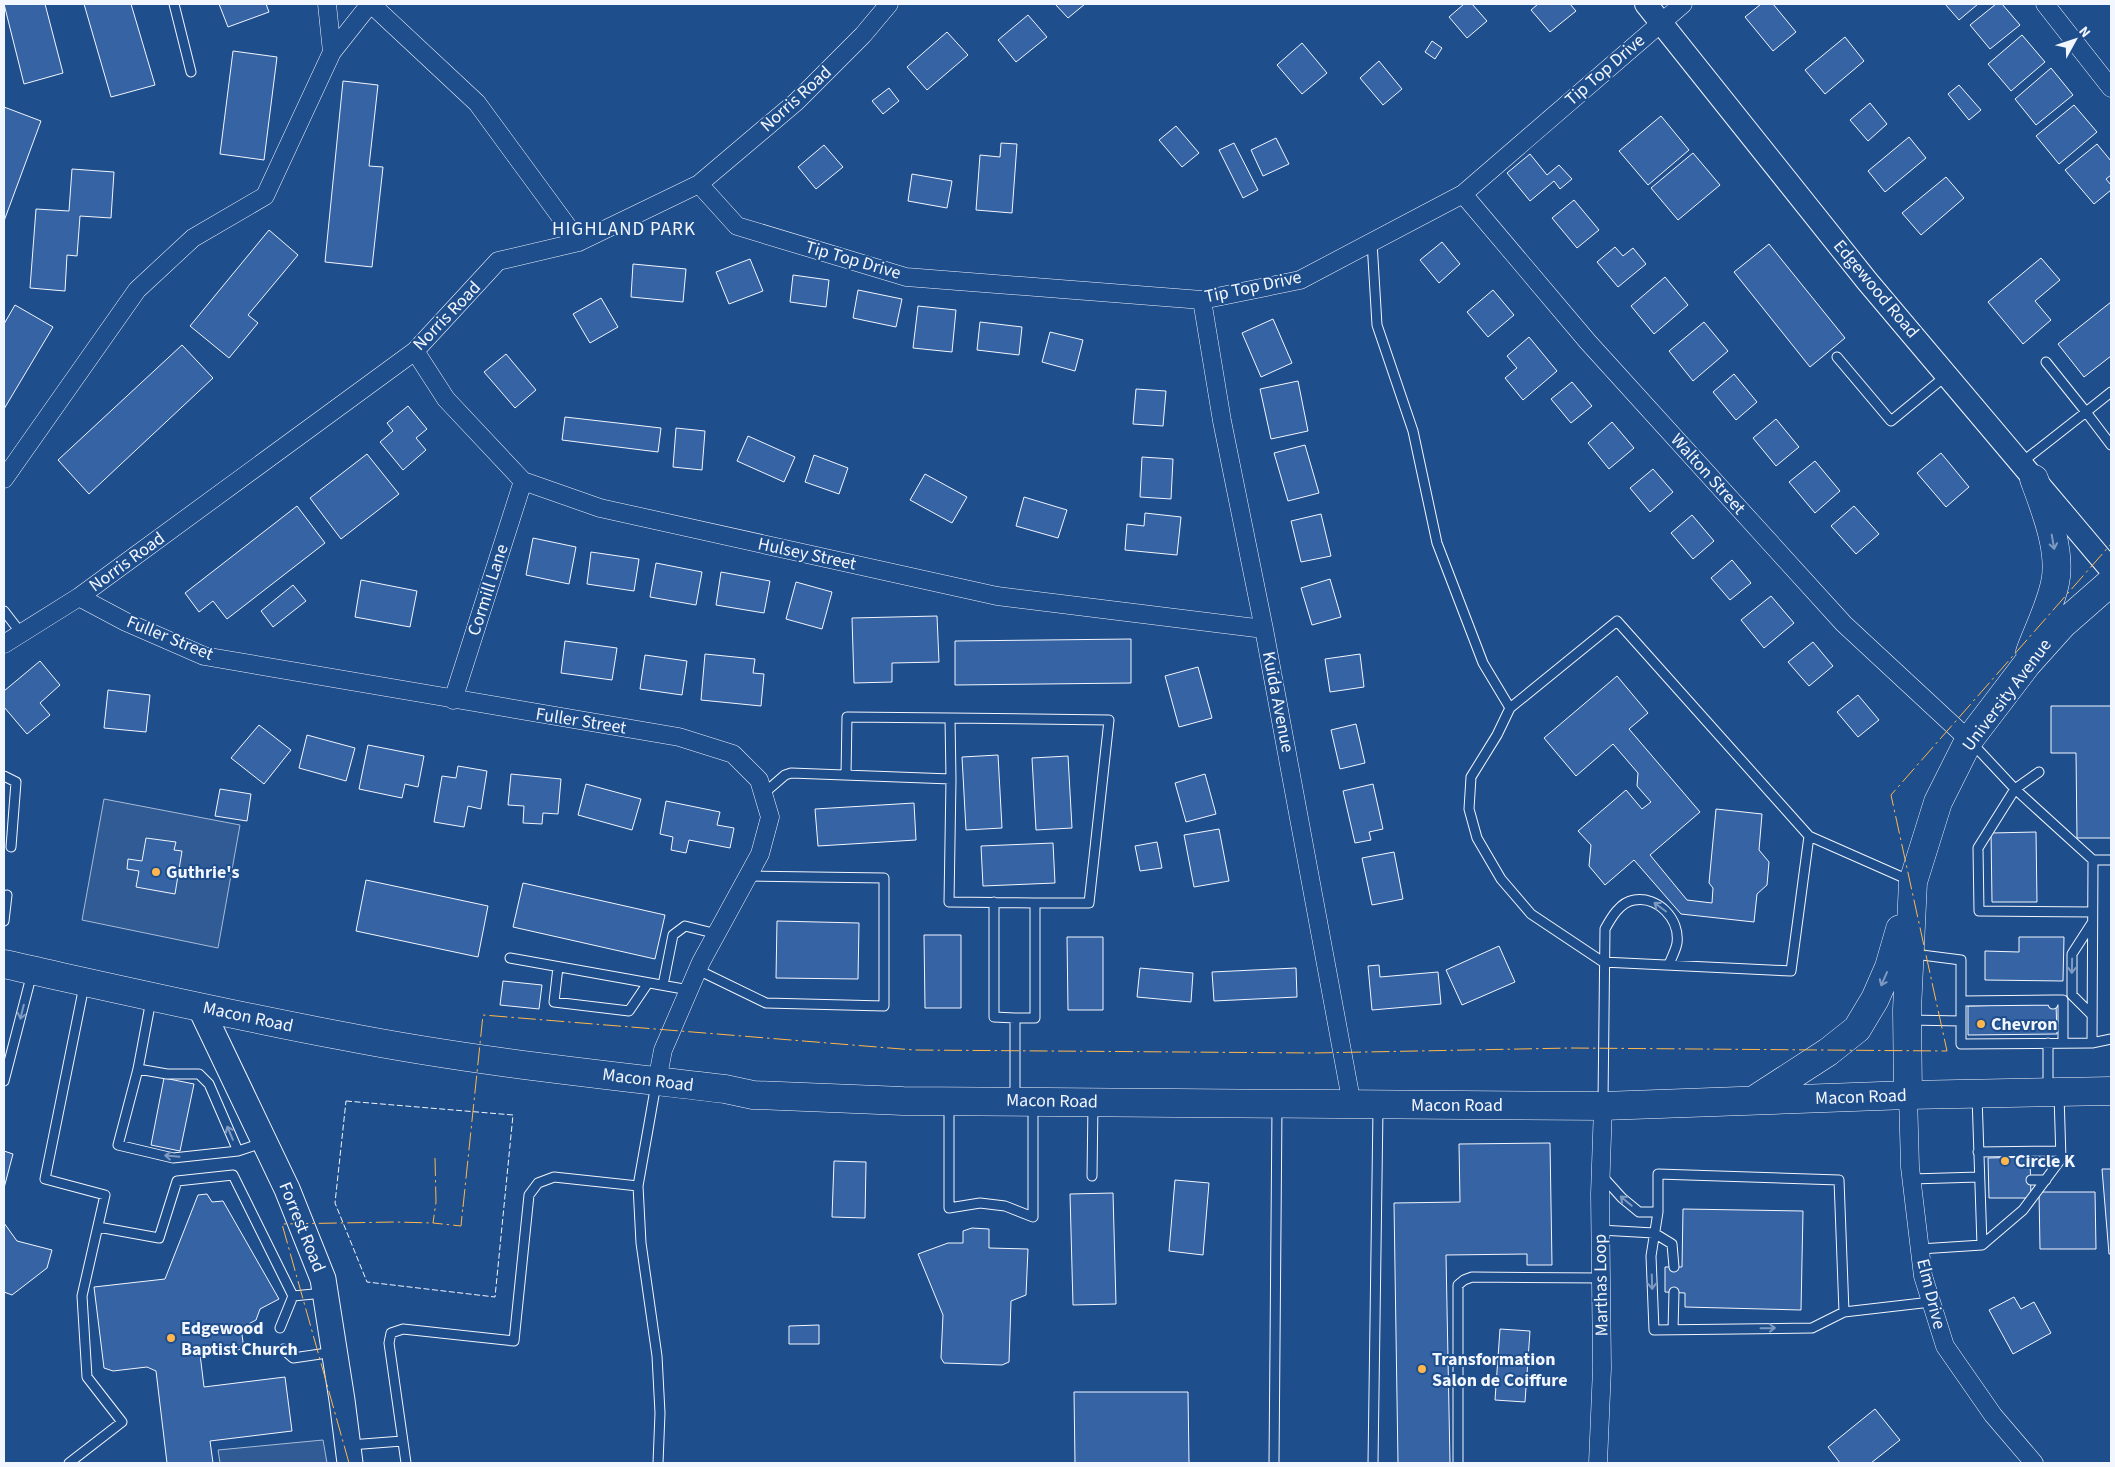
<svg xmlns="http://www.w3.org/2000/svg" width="2115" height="1467" viewBox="0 0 2115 1467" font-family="'Source Sans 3',sans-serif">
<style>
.parking{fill:#305b95;stroke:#a8bbd7}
.building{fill:#3563a3;stroke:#f2f6ff}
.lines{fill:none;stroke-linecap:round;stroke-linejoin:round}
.service-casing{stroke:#f2f6ff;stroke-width:11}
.minor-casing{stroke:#f2f6ff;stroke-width:19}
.tertiary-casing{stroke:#f2f6ff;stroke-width:24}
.secondary-casing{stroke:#f2f6ff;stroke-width:27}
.primary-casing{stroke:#f2f6ff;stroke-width:29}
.service{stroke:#1f4e8c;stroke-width:9}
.minor{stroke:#1f4e8c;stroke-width:18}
.tertiary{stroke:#1f4e8c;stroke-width:22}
.secondary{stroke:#1f4e8c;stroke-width:25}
.primary{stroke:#1f4e8c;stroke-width:28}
.fence{stroke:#f2f6ff;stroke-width:1;stroke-dasharray:6 2.5;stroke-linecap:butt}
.power{stroke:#ffb74d;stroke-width:1;stroke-dasharray:18 4 2.5 4;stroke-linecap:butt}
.oneway{stroke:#7e9ac0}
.poi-dot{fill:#ffb74d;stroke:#1f4e8c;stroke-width:2}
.labels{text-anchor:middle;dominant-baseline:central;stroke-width:4;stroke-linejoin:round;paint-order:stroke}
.street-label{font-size:18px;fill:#f2f6ff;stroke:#1f4e8c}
.poi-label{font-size:18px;font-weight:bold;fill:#f2f6ff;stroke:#1f4e8c;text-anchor:start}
.neighbourhood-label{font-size:19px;letter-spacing:1px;fill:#f2f6ff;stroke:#1f4e8c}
</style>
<rect width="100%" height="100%" fill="#1f4e8c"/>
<!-- parking -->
<path class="parking" d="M104,799L240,825L218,948L82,920Z
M323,1440L327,1463H220L218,1450Z"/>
<!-- building -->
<path class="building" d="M4,4H45L63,73L24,84Z
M84,4H131L155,85L111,97Z
M219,4H266L269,12L228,27Z
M1055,4H1085L1068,18Z
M1464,4H1472L1487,21L1467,38L1449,17Z
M1538,4H1570L1576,11L1550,32L1531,10Z
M1761,4H1773L1796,32L1773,51L1745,17Z
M1945,4H1978L1959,20Z
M1996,4H2002L2020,25L1990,49L1970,25Z
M1028,15L1047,37L1016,62L998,40Z
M947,32L968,55L927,90L907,67Z
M2022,35L2045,62L2011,91L1988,64Z
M1845,37L1864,61L1825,94L1805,70Z
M1432,41L1442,48L1435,59L1425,52Z
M1302,43L1327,73L1302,94L1277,65Z
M233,51L277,57L264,160L220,154Z
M1379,61L1402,89L1383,105L1360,78Z
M2051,68L2073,95L2036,125L2015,99Z
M343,81L378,85L369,166L383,167L372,267L325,262Z
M1959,85L1981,110L1969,120L1948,94Z
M889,88L899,101L883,114L872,101Z
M1870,103L1887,124L1868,141L1850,120Z
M2074,105L2097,132L2059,164L2036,136Z
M4,107L41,121L4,221Z
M1661,116L1689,150L1648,185L1619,151Z
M1176,126L1199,153L1182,167L1159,140Z
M1909,137L1926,158L1885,192L1868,171Z
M1276,138L1289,164L1263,176L1251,150Z
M1001,143L1017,144L1012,213L976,210L980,155L1000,157Z
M1234,143L1258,190L1243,198L1219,150Z
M2097,144L2111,161V175L2106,179L2111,185V190L2094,204L2065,170Z
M824,145L843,167L816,189L798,167Z
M1693,153L1720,185L1678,220L1651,188Z
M1530,154L1547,175L1559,165L1572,179L1560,189L1554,181L1530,201L1507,173Z
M72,169L114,172L111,218L80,216L77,256L67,255L65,291L30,288L36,209L69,211Z
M912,174L952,181L947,208L908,201Z
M1946,177L1964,198L1921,235L1902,213Z
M1574,200L1599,230L1577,248L1552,218Z
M269,230L298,255L248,315L258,323L229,358L190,326Z
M1442,242L1460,264L1439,283L1420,260Z
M1769,244L1845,338L1810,367L1734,272Z
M1615,247L1623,256L1633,248L1646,264L1618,287L1597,262Z
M2041,258L2060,280L2035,301L2051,320L2023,344L1988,302Z
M750,259L763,291L729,304L716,272Z
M633,264L686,269L683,302L631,297Z
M793,275L829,280L826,307L790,302Z
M1665,277L1688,305L1654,334L1631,306Z
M858,290L902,299L896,327L853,318Z
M1493,290L1514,315L1488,337L1467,312Z
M601,298L618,327L590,343L573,314Z
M2111,302V356L2084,377L2058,344Z
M15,305L53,327L4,409V324Z
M918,306L956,310L952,352L913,348Z
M1273,319L1292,363L1261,377L1242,333Z
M980,322L1022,327L1019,355L977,350Z
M1704,322L1728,351L1693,381L1669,351Z
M1050,332L1083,340L1075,371L1042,362Z
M1529,337L1557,371L1523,400L1505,378L1517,368L1507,356Z
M182,345L213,378L89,494L58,460Z
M506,354L536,390L515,408L484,372Z
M1734,374L1757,402L1736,420L1713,392Z
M1298,381L1308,431L1271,439L1260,389Z
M1572,382L1592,406L1571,423L1551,399Z
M1136,389L1166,391L1163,426L1133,424Z
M408,406L427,429L416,438L426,450L403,470L380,442L393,431L387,423Z
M565,417L661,428L658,452L562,440Z
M1776,419L1799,447L1776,466L1753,438Z
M1612,422L1634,448L1609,469L1588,443Z
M676,428L705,431L702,470L673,467Z
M748,436L795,457L784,482L737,461Z
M1305,445L1319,493L1288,501L1274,453Z
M1941,453L1969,487L1946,507L1917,473Z
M367,454L399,494L341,539L310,498Z
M814,455L848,468L839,494L805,482Z
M1142,457L1173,459L1171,499L1140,497Z
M1815,461L1840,491L1815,513L1789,482Z
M1653,469L1673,492L1650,512L1630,488Z
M925,474L967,497L952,523L910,500Z
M1024,497L1067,510L1058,538L1016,526Z
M297,506L325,543L227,619L213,601L199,612L185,593Z
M1854,506L1879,534L1856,554L1831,526Z
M1145,513L1181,517L1177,555L1125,550L1127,524L1144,526Z
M1321,514L1331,556L1301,562L1291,521Z
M1692,515L1714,541L1693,559L1671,533Z
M533,538L576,547L569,584L526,575Z
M591,552L639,559L634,591L587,584Z
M1732,560L1751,583L1730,600L1711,578Z
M656,563L702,572L696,605L650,597Z
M721,572L770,581L764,613L716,605Z
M1330,579L1341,617L1312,625L1301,588Z
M361,580L417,591L410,627L355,617Z
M796,582L832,592L822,629L786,619Z
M293,585L306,601L273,627L261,611Z
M1771,596L1794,623L1764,648L1741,620Z
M937,616L939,662L892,663V682L854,683L852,618Z
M1131,639V683L955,685V641Z
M565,641L617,648L612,680L561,673Z
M1813,642L1833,666L1809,686L1788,662Z
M705,654L755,659L753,673L764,674L761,706L701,700Z
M1360,654L1364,687L1330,692L1325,659Z
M645,655L687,661L682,695L640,689Z
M40,661L60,685L40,703L50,715L27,734L4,707V691Z
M1198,667L1212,718L1179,727L1165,676Z
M1617,676L1648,713L1629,729L1700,812L1650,855L1687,900L1712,903L1713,888L1709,883L1716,809L1762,814L1759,850L1769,862L1767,885L1757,894L1754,922L1681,914L1634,860L1605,885L1589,866L1591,845L1578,831L1626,790L1642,809L1651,802L1637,786L1638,773L1613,744L1576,776L1544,738Z
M108,690L150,695L146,732L104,728Z
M1858,695L1879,720L1858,737L1837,712Z
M2051,706H2111V838H2077L2076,753H2051Z
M1356,724L1365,763L1340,769L1331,730Z
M259,725L291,750L264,784L231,758Z
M307,735L355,748L346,781L299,768Z
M368,745L424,756L418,787L405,784L402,798L359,789Z
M998,755L1002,828L966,830L962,757Z
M1068,756L1072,828L1036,830L1032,758Z
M458,766L487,771L481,809L468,806L464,827L434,822L442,776L456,778Z
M511,774L561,779L558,814L543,813L542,824L523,823L524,806L508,805Z
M1205,774L1216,814L1186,822L1175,783Z
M586,784L641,799L632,830L578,815Z
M1373,784L1383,829L1369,832L1371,840L1355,843L1343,791Z
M220,789L251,794L247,821L215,816Z
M666,801L720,812L717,825L734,828L730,848L689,840L686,853L671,850L673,837L660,834Z
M914,803L916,840L818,846L815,809Z
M1219,829L1229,881L1194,887L1184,835Z
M2036,832L2037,902H1992L1991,833Z
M146,838L176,842L174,850L182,851L175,894L136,887L139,871L127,869L128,859L142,861Z
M1157,842L1162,868L1140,871L1135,846Z
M1053,843L1055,883L983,886L981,846Z
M1394,852L1403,899L1372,905L1362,858Z
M366,880L488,906L478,957L356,931Z
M523,883L665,915L655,959L513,927Z
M777,921L859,923L858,979L776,978Z
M924,935H961V1008H925Z
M1067,937H1103V1010H1068Z
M2019,937H2064L2063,981L1985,980V951L2019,952Z
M1499,946L1515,982L1462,1005L1446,970Z
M1379,965L1380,977L1438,972L1441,1004L1372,1010L1368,966Z
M1140,968L1193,973L1191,1002L1137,997Z
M1296,968L1297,997L1214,1001L1212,972Z
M503,981L542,985L539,1009L500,1005Z
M2056,1004L2057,1034L1968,1035V1006Z
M164,1078L194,1084L180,1151L151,1145Z
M1550,1143L1552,1265H1527V1254L1446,1255L1450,1463H1398L1394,1203L1460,1202L1459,1144Z
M4,1151L13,1154L4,1188Z
M2030,1157L2031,1198H1989L1988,1158Z
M834,1161L866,1162L865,1218L832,1217Z
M2102,1169H2111V1254H2109Z
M1175,1180L1209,1183L1203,1255L1169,1251Z
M2039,1192H2095L2096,1249H2040Z
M1113,1193L1116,1304L1073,1305L1070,1194Z
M207,1194L212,1202L223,1201L279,1299L260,1309L256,1320L241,1328L244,1349L200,1354L204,1387L285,1377L292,1431L210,1441L213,1463H167L156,1371L147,1367L113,1371L104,1368L94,1287L165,1279L198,1195Z
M1683,1209L1803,1211L1801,1310L1685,1307V1293L1665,1292V1267H1682Z
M4,1223L17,1241L52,1250L47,1268L12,1295L4,1292Z
M972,1228L989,1229V1248L1028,1249L1026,1295L1011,1301L1009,1362L1002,1365L944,1363L941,1358L943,1315L918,1254L948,1243H963V1231Z
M2014,1297L2021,1309L2034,1302L2051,1333L2013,1354L1989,1310Z
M819,1325V1344H789V1326Z
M1500,1329L1530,1331L1525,1402L1495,1400Z
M1074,1392H1188L1189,1463H1075Z
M1875,1409L1900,1440L1871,1463H1840L1828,1447Z"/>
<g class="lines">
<defs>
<path id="service" d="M174,4L191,72
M1372,242L1377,325L1413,431L1437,543L1483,663L1510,708
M1837,357L1891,421L1947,375
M2046,362L2086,412L2111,392
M2021,463L2086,412L2111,445
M4,611L21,633
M1971,742L2015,789L2093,860H2111
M2039,772L2015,789L1978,848L1979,911L2092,912
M846,775L847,717L950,718
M4,776L16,782L11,847
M951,779L949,902L1035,903
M763,794L785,775L791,773L951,779L950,718L1109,720L1089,903H1035V1018H1015V1099
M1809,836L1791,971L1603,962L1531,914L1501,879L1477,838L1469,809L1471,777L1497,735L1510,708L1617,621L1809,836L1911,881
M994,902V1017L1015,1018
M4,921L7,895
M2092,923L2072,954V995L2092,1015
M1914,954L1961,960V1044L2092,1043L2111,1039
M510,958L689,990
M558,967L554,1002L629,1011L648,983
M698,970L766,1003L884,1006V878L748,876
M663,985L673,935L685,926L717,934
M151,1000L138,1069L118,1145L173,1158L238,1151
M2053,1000H2063V1043
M1961,1001L2053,1000V1004
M1910,1020L1961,1021
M2092,1043L2093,860
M138,1069L167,1074H199L209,1084L238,1151L262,1143
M4,1081L32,973
M656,1084L638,1186L641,1243L657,1356L660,1413L658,1463
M2048,1091V1043
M1977,1096L1982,1245L2023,1210L2061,1159L2059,1095
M1603,1102L1605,929C1611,918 1620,902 1634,900C1658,896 1680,919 1677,943C1676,950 1671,958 1669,965
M949,1104V1208L980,1203L1005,1206L1033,1217V1104
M1978,1152L2060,1151
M1092,1176L1093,1104
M1603,1177L1622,1198L1639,1212H1658
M1911,1179L1979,1177
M2031,1180H2046
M98,1227L159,1238L177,1181L233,1175L293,1296L324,1293
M1600,1230L1654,1233L1672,1244L1674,1267
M1920,1249L1982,1245
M1844,1312L1812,1328L1654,1330L1651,1256L1658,1212V1174L1839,1180L1844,1312L1931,1302
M280,1328L293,1296
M1673,1330L1674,1292
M283,1349L293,1358L334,1352
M350,1445L402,1441
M69,1463L122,1422L87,1377L82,1296L105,1195L45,1179L84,986
M406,1463L389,1343L391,1333L403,1329L514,1341L529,1195L538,1183L554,1177L638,1186
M1274,1463L1277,1107
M1373,1463L1378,1108
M1458,1463V1285L1464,1280L1472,1277L1601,1278"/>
<path id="minor" d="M371,4L477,103L579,242
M2045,4L2111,88
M332,52L370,4
M699,184L737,226L906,277L1202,300L1300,280L1463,194L1683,4
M1463,194L1588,342L1844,624L1969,740
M1202,300L1222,421L1264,629L1352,1105
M415,351L446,399L523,481L600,508L997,596L1264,629
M4,479L137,290L193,238L265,196L332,52L327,4
M79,597L126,622L204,656L679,737L733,754L759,780L770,817L760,854L701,962L663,1050L657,1081
M4,644L79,597L415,351L498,261L579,242L699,184L796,102L863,35L889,4
M453,700L523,481
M1908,1095L1910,1167L1923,1276L1945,1346L1993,1415L2034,1463
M1598,1463L1602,1368L1600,1194L1603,1106"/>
<path id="tertiary" d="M1646,4L1867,281L2111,570"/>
<path id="secondary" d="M200,1007L287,1189L323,1279L342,1400L350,1463"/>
<path id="primary" d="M2030,652C2038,630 2050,607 2055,583C2062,551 2045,509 2034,479
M4,964C117,989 230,1015 343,1036C470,1061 597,1074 725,1089L753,1095L903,1101L1603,1106L1908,1095L2111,1091
M1908,1095L1907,1010L1913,882L1938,802L1969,740L2027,664L2063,624L2111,582
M1754,1100L1828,1052L1857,1029L1875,999L1889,967L1900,929"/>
</defs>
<!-- service casing -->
<use href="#service" class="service-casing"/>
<!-- minor casing -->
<use href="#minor" class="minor-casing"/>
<!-- tertiary casing -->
<use href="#tertiary" class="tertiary-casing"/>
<!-- secondary casing -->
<use href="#secondary" class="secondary-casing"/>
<!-- primary casing -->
<use href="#primary" class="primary-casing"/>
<!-- service -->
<use href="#service" class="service"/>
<!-- minor -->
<use href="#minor" class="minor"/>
<!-- tertiary -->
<use href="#tertiary" class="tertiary"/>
<!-- secondary -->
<use href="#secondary" class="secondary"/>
<!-- primary -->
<use href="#primary" class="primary"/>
<!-- fence -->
<path class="fence" d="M346,1101L513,1115L495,1297L367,1282L335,1203Z"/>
<!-- power -->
<path class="power" d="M435,1158L436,1202L433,1223L461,1226L463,1205
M463,1207L483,1015L914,1050L1314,1053L1571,1048L1947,1051L1891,795L2111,544
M349,1463L282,1224L395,1222L433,1223"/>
</g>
<!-- one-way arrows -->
<defs><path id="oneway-shaft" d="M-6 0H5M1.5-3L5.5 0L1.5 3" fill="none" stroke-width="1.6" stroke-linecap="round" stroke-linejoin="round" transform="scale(1.25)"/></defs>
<g class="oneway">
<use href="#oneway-shaft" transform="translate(2053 542) rotate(80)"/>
<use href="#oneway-shaft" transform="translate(1660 907) rotate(-143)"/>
<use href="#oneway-shaft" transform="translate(2072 966) rotate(91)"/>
<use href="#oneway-shaft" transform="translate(1884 979) rotate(114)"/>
<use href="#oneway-shaft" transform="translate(22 1012) rotate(104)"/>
<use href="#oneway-shaft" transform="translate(230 1133) rotate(-113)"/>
<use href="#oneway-shaft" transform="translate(172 1156) rotate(-175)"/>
<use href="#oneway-shaft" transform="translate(1626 1201) rotate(-140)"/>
<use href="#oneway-shaft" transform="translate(1652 1282) rotate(88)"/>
<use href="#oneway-shaft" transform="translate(1768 1328) rotate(-1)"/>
</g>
<!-- markers -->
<g class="poi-dot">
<circle cx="156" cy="872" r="5"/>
<circle cx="1981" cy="1024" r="5"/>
<circle cx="2005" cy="1161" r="5"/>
<circle cx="171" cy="1338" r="5"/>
<circle cx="1422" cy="1369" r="5"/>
</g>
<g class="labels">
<!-- street labels -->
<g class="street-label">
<text transform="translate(1605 70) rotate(-41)">Tip Top Drive</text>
<text transform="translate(796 99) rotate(-42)">Norris Road</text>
<text transform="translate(853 260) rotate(16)">Tip Top Drive</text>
<text transform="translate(1253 287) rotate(-12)">Tip Top Drive</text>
<text transform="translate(1876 289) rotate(50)">Edgewood Road</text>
<text transform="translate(447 316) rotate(-46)">Norris Road</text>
<text transform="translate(1708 474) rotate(48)">Walton Street</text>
<text transform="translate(807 554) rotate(12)">Hulsey Street</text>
<text transform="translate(127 562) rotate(-36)">Norris Road</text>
<text transform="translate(488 590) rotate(-72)">Cormill Lane</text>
<text transform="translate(170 638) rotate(22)">Fuller Street</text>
<text transform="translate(2007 695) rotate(-53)">University Avenue</text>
<text transform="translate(1278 702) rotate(79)">Kuida Avenue</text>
<text transform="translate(581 721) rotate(9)">Fuller Street</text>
<text transform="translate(248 1017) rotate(12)">Macon Road</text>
<text transform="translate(648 1080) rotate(7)">Macon Road</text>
<text transform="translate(1861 1097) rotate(-2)">Macon Road</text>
<text transform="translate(1052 1101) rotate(1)">Macon Road</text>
<text x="1457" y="1105">Macon Road</text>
<text transform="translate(302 1227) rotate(68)">Forrest Road</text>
<text transform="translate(1601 1285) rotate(-91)">Marthas Loop</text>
<text transform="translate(1931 1294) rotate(76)">Elm Drive</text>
</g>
<!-- poi labels -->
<g class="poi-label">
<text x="166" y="872">Guthrie's</text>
<text x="1991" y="1024">Chevron</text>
<text x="2015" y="1161">Circle K</text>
<text x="181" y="1328">Edgewood<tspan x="181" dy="21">Baptist Church</tspan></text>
<text x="1432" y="1359">Transformation<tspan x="1432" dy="21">Salon de Coiffure</tspan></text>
</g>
<!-- neighbourhood labels -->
<g class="neighbourhood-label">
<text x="624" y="229">HIGHLAND PARK</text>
</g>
</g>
<!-- border -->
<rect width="2115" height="1467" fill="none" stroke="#f2f6ff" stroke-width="10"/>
<!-- north arrow -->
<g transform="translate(2075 40) rotate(50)" stroke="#1f4e8c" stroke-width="4" paint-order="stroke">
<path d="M0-4L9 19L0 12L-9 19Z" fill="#f2f6ff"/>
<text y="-8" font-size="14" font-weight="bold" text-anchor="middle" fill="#f2f6ff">N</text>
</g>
</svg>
